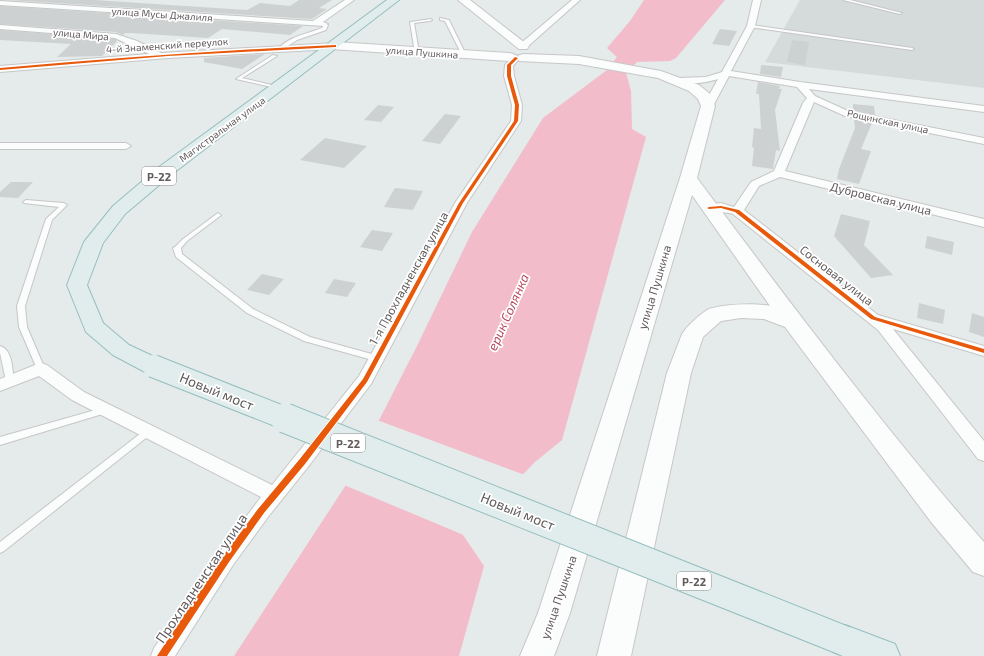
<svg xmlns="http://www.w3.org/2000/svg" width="984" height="656" viewBox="0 0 984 656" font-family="'Exo 2',sans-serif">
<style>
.industrial{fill:#d5dada}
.water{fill:#f2bcca}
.pier{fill:#e5eaea}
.building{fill:#ced1d1}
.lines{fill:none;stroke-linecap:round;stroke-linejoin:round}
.lane-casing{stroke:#c6c6c6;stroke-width:2}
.street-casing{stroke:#c6c6c6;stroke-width:2}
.secondary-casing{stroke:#c8c7c8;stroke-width:2}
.highway-casing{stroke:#96bfbf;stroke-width:2}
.lane{fill:#fbfcfc;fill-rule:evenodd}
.street{fill:#fbfcfc;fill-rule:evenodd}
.secondary{fill:#fbfcfc;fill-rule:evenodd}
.highway{fill:#e1eded;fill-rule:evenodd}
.highway-bridge-far1-casing{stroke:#96bfbf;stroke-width:24;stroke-linecap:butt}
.highway-bridge-casing{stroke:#96bfbf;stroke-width:31;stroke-linecap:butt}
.highway-bridge-far1{stroke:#e1eded;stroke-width:22}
.highway-bridge{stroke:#e1eded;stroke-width:29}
.cycleway-casing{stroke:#fff;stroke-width:2}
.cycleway{fill:#e8590c;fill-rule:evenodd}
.labels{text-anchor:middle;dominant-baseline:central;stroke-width:3.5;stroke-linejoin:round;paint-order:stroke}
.far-street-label{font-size:10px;fill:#625b5c;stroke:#fff}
.shield{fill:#fff;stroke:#918c8d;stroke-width:1}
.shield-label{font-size:11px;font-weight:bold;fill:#625b5c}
.street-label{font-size:12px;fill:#625b5c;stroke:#fff}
.water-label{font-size:13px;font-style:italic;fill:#b84d60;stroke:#fff}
.near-street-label{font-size:14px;fill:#625b5c;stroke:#fff}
</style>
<rect width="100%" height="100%" fill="#e5eaea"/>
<!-- industrial -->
<path class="industrial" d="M800,0H984V88L765,62Z"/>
<!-- water -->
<path class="water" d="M644,0H725L676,58L670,61L637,62L626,73L631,91L632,129L646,137L562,440L535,462L463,535L484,566L459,656H234L346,485L417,346L472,232L543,118L607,70L617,57L607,48L630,21Z"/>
<!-- pier -->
<path class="pier" d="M377,420L525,475L466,536L344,485Z"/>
<!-- building -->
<path class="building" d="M8,0H94L247,10L260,3L290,6L299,0H332L319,8L327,9L312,19Z
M0,6L303,26L290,35L222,29L208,38L131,33H125L123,35L116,32L0,24Z
M720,29L737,31L729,46L712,44Z
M0,30L115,39L117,41L102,56L57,57L71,44L0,40Z
M792,40L809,42L805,65L787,62Z
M265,54L242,69L204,62V58Z
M761,65L783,67L781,77L760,74Z
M758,82L780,86L779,89H782L775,110L780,151L776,150L773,169L752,166L754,148L752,147L754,128L761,129L759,94H756Z
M853,104L874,106L875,115L853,111Z
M378,105L394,107L381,122L364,120Z
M445,114L461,116L440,144L422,141Z
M854,119L872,123L861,149L871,151L859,184L837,179L839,169L855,128Z
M325,138L345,142L367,146L344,168L300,160Z
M11,182H33L18,198L0,197V192Z
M395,188L423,191L413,210L384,207Z
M841,214L870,221L864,245L893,275L871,278L834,236Z
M372,230L393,233L382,251L360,247Z
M927,236L954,242L952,255L925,248Z
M262,274L284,279L269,295L247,290Z
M334,279L356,283L347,297L325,293Z
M919,303L945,310L943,324L917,318Z
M972,313L984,317V337L969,332Z"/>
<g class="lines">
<defs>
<path id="lane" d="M843,0H850L902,13L900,14Z
M440,18L449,20L466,55V56L462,55L445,21L440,20Z
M431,19L432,20L430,21L414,23L419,52L415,53L410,22Z
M322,23L328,25L326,30L297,40L283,49L279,48C290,36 307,34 322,28L324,25Z
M751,25L912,48L914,49L912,50L749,27V25Z
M273,55L277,56L242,78L280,87V89L236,79Z
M26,200L64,203L67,205L52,220L25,306L27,327L45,369L44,371H38L37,369L19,327L17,306L46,219L59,207L24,203L23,202Z
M218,213L221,215L220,216L187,241L181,248L182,254L253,309L310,337L379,356L380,358L379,360L376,361L304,341L247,313L176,257L173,248L175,247L183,239Z
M0,346C13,350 12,369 14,381L13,383H7L6,381L0,353Z
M106,407L109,408L111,410L109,412L0,445V437Z
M148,428L151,430L153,432L151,434L4,551L0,553V542L145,430Z"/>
<path id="street" d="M345,0H354L323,22L328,24L324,26L0,5V1L313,21Z
M572,0H580L526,48H520L519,46L520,44Z
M753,0H761L755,26L731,71L800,82L984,106V112L809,89L815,96L848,111L984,138V144L845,116L814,102L785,171L984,219V227L780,177L759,186L744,210L878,315L984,346V356L893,329L984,441V461L978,459L878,330L733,214C723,211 714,213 705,211L703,208L705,205L721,203L734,207L751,182L774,171L803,103L807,98L797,87L729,76L713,106L708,109L703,106L718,79C709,82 681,87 674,81L679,78L706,77L722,72L747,26Z
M0,25L116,34L137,41L161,53L335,43L339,46L335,49L168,58L0,72V66L149,54L115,38L0,29Z
M516,55L520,58L513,66L514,76L522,105L521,121L467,203L371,384L308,467L268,517L233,565L175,656H151L154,648L219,553L261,497L72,400L39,376L0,391V379L35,365L41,363L47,365L84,392L272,485L359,376L455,203L511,121L512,105L504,76L505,65L513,56Z
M0,143H126L131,146L126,149H0Z"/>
<path id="secondary" d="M458,0H470L529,46L527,49H519Z
M335,42L509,53L514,54L515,57L514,60L509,61L331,49L329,46L331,43Z
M524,54L579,56L661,71L699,85L710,94L715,106L697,178C752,252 808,327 866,400C904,448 943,496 984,542V576L973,572L931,522L785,327L764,319L741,318L721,321L703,337L691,373L631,656H597L667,373L682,334C687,326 699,315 707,310C719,304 758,303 770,306L692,195L570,613L554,656H520L538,613L680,178L701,106L698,99L689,91L658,78L579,64L519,61L518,58L519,55Z"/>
<path id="highway" d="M387,0H399L171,175L125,214L103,243L87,285L103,323L129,345L161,360L165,366L161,372L153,374L145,372L113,355L86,332L67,285L84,242L113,206L159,167Z
M845,625L895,644L900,656H843L833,652L829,641L833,630Z"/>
</defs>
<!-- lane casing -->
<use href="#lane" class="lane-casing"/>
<!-- street casing -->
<use href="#street" class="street-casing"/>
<!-- secondary casing -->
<use href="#secondary" class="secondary-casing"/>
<!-- highway casing -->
<use href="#highway" class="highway-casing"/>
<!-- lane -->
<use href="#lane" class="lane"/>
<!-- street -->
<use href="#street" class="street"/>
<!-- secondary -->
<use href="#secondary" class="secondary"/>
<!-- highway -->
<use href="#highway" class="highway"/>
<defs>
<path id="highway-bridge-far1" d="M153,366L287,419"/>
<path id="highway-bridge" d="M285,418L845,641"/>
</defs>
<!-- highway-bridge-far1 casing -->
<use href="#highway-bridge-far1" class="highway-bridge-far1-casing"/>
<!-- highway-bridge casing -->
<use href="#highway-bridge" class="highway-bridge-casing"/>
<!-- highway-bridge-far1 -->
<use href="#highway-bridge-far1" class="highway-bridge-far1"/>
<!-- highway-bridge -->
<use href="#highway-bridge" class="highway-bridge"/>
<defs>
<path id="cycleway" d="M335,45H336V47L168,56L0,70V68C112,58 223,50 335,45Z
M515,57L518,58L511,65V76L519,105L518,121L463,203L367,382L305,464L264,513L229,562L167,656H157L223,556L258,509L299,460L363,379L459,203L514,121L515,105L507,76V65Z
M721,206L739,210L875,317L984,349V353L871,319L735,212L721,208L709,209L707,208L709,207Z"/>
</defs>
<!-- cycleway casing -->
<use href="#cycleway" class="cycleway-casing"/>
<!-- cycleway -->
<use href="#cycleway" class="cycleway"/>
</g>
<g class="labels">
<!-- far-street labels -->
<g class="far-street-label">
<text transform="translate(162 14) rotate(4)">улица Мусы Джалиля</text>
<text transform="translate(81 34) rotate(5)">улица Мира</text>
<text transform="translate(167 45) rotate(-4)">4-й Знаменский переулок</text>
<text transform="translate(422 52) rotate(4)">улица Пушкина</text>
<text transform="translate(888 121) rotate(12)">Рощинская улица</text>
<text transform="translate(222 129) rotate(-36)">Магистральная улица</text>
</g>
<!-- shield labels -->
<g class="shield">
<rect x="142" y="167" width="34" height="18" rx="3"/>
<rect x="331" y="434" width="34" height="18" rx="3"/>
<rect x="677" y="572" width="34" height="18" rx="3"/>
</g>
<g class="shield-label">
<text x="159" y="176">Р-22</text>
<text x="348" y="443">Р-22</text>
<text x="694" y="581">Р-22</text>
</g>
<!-- street labels -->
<g class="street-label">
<text transform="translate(881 198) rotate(14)">Дубровская улица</text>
<text transform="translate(837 275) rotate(38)">Сосновая улица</text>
<text transform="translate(408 278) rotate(-61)">1-я Прохладненская улица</text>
<text transform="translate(654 287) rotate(-73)">улица Пушкина</text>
<text transform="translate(558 597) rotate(-71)">улица Пушкина</text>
</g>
<!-- water labels -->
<g class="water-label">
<text transform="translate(508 312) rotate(-66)">ерик Солянка</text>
</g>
<!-- near-street labels -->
<g class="near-street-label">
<text transform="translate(217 391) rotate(22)">Новый мост</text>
<text transform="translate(518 511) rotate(22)">Новый мост</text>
<text transform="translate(201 578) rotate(-56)">Прохладненская улица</text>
</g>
</g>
</svg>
